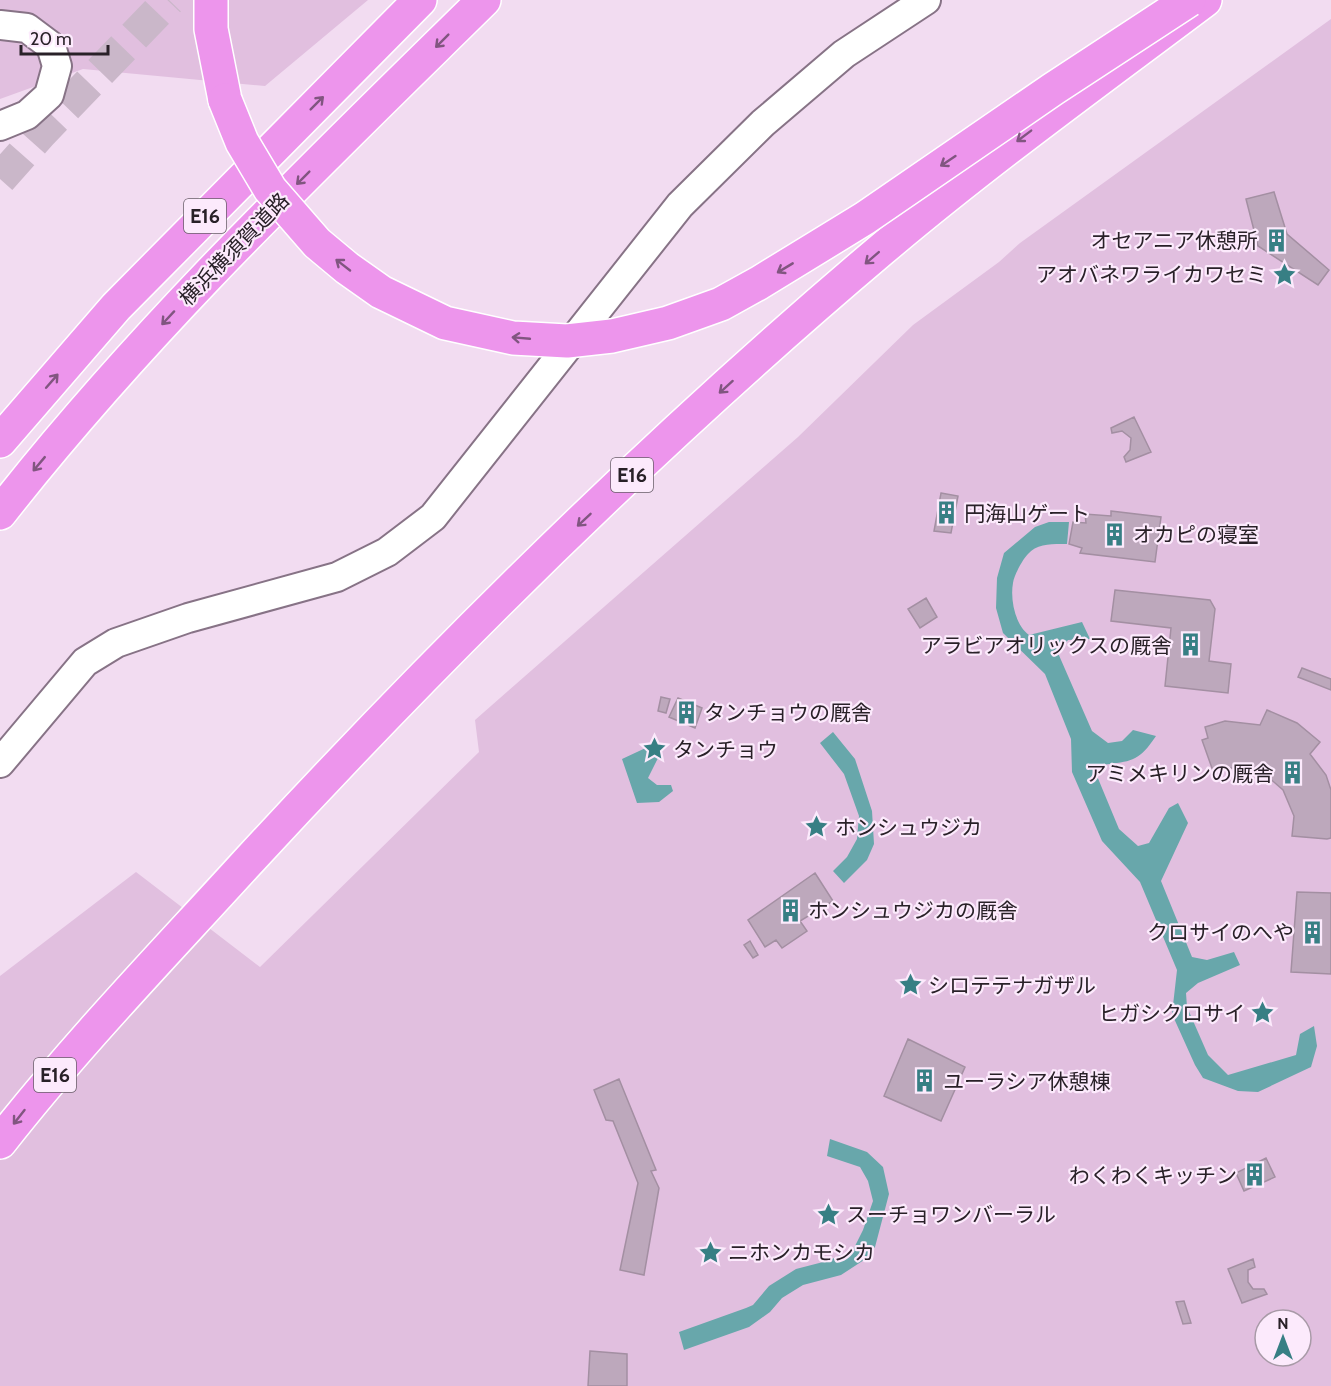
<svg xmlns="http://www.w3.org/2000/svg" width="1331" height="1386" viewBox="0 0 1331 1386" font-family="Cabin,'Noto Sans JP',sans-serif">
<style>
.green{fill:#e1bfdf;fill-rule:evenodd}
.water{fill:#68a7ab}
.building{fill:#bda8bc;stroke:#a38fa2;stroke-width:1.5}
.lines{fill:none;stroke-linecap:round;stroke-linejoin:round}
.highway-tunnel{stroke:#cab7c9;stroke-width:33;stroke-dasharray:33 16;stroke-linecap:butt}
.minor-casing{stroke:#877386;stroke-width:32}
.highway-casing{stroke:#fff;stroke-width:36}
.minor{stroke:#fff;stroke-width:28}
.highway{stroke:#ed95ec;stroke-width:33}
.highway-bridge-casing{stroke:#fff;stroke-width:36;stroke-linecap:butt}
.highway-bridge{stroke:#ed95ec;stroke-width:33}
.oneway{stroke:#815580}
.labels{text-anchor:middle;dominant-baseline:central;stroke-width:4.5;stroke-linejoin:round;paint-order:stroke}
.shield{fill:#fceafc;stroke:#685d68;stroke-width:1.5}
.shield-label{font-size:20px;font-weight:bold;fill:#292128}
.poi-label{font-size:21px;fill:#292128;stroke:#fceafc;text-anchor:start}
.street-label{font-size:21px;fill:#292128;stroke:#fceafc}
</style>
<rect width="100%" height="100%" fill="#f2dcf1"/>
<!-- green -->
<path class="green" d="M0,0H368L265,86L83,69L0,99Z
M1331,19V1386H0V976L136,872L260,967L479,752L475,720L798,437L913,325L999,262L1020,243ZM1265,1320H1301V1356H1265Z"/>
<!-- water -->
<path class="water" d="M1049,522H1069L1067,544C1054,544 1037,543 1028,554C1022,560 1014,576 1013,583C1010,599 1015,625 1029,635L1082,622L1090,639L1068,640L1058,653L1092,731L1108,743L1122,741L1133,730L1156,736C1138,763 1131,761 1101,765L1097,776L1119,829L1138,846L1149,843L1169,808L1178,803L1188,823L1161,881L1192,957L1207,960L1234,952L1240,965L1198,983L1186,993L1187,1007L1208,1055L1228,1075L1296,1055L1300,1034L1314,1026L1317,1046L1311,1067L1258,1092L1238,1091L1203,1078L1195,1065L1172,1014L1177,970L1140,882L1102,841L1072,772L1071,739L1045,674L1003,633L996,608L997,578L1004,553L1035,527Z
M833,732L855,759L872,811L874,844L867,860L844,883L833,871L847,857L857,839L859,816L844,774L820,743Z
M652,745L662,750L648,778L657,785H671L673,791L659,802L637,803L622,759Z
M830,1139L867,1152L883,1167L889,1194L875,1247L864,1260L841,1275L803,1285L782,1298L770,1312L749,1327L684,1350L679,1332L746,1308L753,1305L769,1286L796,1269L827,1261L853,1250L863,1230L873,1201L868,1181L860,1167L827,1156Z"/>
<!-- building -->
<path class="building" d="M1274,192L1287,234L1329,270L1318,285L1258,246L1246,199Z
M1134,417L1151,452L1126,462L1124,457L1130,450L1131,438L1122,431L1112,433L1111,428Z
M941,493L958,496L951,533L934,531Z
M1111,511L1161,517L1155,562L1080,553L1082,548L1069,544L1073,522L1086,523L1085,514L1111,516Z
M1115,590L1210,600L1215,609L1209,661L1231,664L1228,693L1165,686L1171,628L1111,621Z
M926,598L937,617L920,628L908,609Z
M1302,668L1331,679V690L1298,677Z
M661,697L670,699L666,713L658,711Z
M678,698L702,708L695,728L669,717Z
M1267,710L1297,723L1320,742L1310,754L1326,775L1331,790V838L1327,839L1292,836L1294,816L1283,790L1267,776L1247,768H1228L1213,771L1202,740L1208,738L1205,727L1225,721L1260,725Z
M815,873L833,901L800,921L807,931L782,948L776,940L765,947L748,920Z
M1297,892L1331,893V974L1291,972Z
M750,941L758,955L753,958L744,945Z
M908,1039L965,1067L941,1121L884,1096Z
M619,1079L656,1170L651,1171L659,1188L644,1275L620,1270L638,1183L613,1121L606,1120L594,1090Z
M1266,1158L1275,1177L1244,1191L1236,1173Z
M1253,1259L1255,1267L1248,1270V1282L1253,1289H1264L1267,1294L1242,1303L1228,1269Z
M1184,1301L1191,1323L1183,1324L1176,1302Z
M590,1351L627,1354V1386H588Z"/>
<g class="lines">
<!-- highway-tunnel -->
<path class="highway-tunnel" d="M0,179L41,133L169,0"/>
<defs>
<path id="minor" d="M0,25L27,28L51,46L57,66L49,95L27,115L0,126
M0,763L85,662L116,643L188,618L337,577L387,552L433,517L680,205L763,123L844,54L926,0"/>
<path id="highway" d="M211,0V29L225,100
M0,441L116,307L420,0
M0,513C145,328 316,165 484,0
M0,1142C76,1045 161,957 244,866C444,649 655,441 881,250C985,162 1096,82 1205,0"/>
</defs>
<!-- minor casing -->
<use href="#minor" class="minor-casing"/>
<!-- highway casing -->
<use href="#highway" class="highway-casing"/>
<!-- minor -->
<use href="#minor" class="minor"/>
<!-- highway -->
<use href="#highway" class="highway"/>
<defs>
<path id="highway-bridge" d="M225,100L242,142L270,189L317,243L347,268L381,292L445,323L513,338L567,341L612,336L668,323L721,304L759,283L865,218L1053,89L1189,0"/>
</defs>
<!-- highway-bridge casing -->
<use href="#highway-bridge" class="highway-bridge-casing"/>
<!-- highway-bridge -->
<use href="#highway-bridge" class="highway-bridge"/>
</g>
<!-- one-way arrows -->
<defs><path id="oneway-shaft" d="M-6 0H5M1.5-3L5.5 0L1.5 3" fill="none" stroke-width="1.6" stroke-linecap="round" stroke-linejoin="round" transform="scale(1.5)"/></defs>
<g class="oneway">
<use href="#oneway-shaft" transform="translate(442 41) rotate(135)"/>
<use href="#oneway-shaft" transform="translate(317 103) rotate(-45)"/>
<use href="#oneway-shaft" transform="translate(1024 136) rotate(143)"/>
<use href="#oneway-shaft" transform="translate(948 161) rotate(146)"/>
<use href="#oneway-shaft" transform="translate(303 178) rotate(135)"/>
<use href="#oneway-shaft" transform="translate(872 258) rotate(139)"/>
<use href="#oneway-shaft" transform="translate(343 265) rotate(-142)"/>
<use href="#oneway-shaft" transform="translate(785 268) rotate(149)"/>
<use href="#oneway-shaft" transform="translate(168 318) rotate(133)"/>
<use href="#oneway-shaft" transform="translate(521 338) rotate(-175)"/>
<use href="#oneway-shaft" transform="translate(52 381) rotate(-49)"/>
<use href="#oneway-shaft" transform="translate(726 387) rotate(138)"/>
<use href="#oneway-shaft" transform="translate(39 464) rotate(130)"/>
<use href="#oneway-shaft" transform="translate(584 520) rotate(137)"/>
<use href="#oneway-shaft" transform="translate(19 1117) rotate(128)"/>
</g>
<!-- icons -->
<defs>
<symbol id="building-bare" viewBox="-9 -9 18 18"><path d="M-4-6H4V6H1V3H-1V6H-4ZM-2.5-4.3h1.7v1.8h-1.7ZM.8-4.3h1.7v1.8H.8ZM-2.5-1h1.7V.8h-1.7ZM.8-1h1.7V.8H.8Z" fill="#377f84" stroke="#fceafc" stroke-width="2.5" paint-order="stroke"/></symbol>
<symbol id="sight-bare" viewBox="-9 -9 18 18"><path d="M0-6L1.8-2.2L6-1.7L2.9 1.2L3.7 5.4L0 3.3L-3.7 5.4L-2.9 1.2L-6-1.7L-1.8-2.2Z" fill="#377f84" stroke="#fceafc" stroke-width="2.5" paint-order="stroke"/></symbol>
</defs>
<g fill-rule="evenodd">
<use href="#building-bare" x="1260" y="224" width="33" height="33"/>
<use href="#sight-bare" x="1268" y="258" width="33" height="33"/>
<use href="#building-bare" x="930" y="496" width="33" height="33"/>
<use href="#building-bare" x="1098" y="518" width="33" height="33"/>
<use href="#building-bare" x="1174" y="628" width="33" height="33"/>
<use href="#building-bare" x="670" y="696" width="33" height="33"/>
<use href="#sight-bare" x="638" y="732" width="33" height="33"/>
<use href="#building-bare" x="1276" y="756" width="33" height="33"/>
<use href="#sight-bare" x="800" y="810" width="33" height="33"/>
<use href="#building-bare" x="774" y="894" width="33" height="33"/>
<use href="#building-bare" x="1296" y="916" width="33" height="33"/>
<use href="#sight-bare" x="894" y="968" width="33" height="33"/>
<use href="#sight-bare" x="1246" y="996" width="33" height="33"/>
<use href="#building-bare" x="908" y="1064" width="33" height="33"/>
<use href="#building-bare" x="1238" y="1158" width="33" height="33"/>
<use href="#sight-bare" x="812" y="1198" width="33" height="33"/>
<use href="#sight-bare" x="694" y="1236" width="33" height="33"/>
</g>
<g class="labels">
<!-- shield labels -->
<g class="shield">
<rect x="184" y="199" width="42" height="34" rx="4.5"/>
<rect x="611" y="458" width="42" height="34" rx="4.5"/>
<rect x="34" y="1058" width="42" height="34" rx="4.5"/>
</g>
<g class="shield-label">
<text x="205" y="216">E16</text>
<text x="632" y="475">E16</text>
<text x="55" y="1075">E16</text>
</g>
<!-- poi labels -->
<g class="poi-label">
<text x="1258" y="240" text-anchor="end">オセアニア休憩所</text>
<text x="1267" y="274" text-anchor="end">アオバネワライカワセミ</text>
<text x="964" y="513">円海山ゲート</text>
<text x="1133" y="534">オカピの寝室</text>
<text x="1172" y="645" text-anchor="end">アラビアオリックスの厩舎</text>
<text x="704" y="712">タンチョウの厩舎</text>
<text x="673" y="749">タンチョウ</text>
<text x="1274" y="773" text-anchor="end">アミメキリンの厩舎</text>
<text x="835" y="827">ホンシュウジカ</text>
<text x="808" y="910">ホンシュウジカの厩舎</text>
<text x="1294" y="932" text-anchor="end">クロサイのへや</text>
<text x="928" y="985">シロテテナガザル</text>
<text x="1245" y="1013" text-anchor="end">ヒガシクロサイ</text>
<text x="943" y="1081">ユーラシア休憩棟</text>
<text x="1237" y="1175" text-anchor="end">わくわくキッチン</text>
<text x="846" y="1214">スーチョワンバーラル</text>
<text x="728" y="1252">ニホンカモシカ</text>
</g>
<!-- street labels -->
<g class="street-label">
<text transform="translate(234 249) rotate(-46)">横浜横須賀道路</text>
</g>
</g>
<!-- north arrow -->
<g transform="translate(1283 1338)"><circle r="28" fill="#fceafc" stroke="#a89aa7" stroke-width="1.5"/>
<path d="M0-4.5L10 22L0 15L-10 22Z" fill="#377f84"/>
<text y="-9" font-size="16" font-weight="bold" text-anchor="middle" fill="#292128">N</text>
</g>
<!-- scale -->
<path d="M21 45v9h87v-9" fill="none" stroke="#292128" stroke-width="3"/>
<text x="30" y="45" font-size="18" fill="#292128" stroke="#fceafc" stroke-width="4.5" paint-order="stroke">20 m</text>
</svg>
